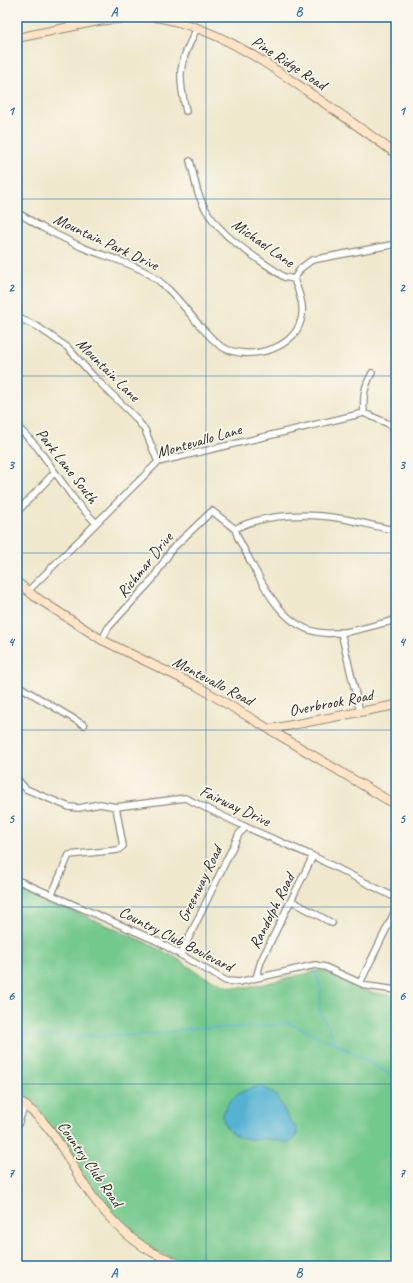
<svg xmlns="http://www.w3.org/2000/svg" width="413" height="1283" viewBox="0 0 413 1283" font-family="Caveat,sans-serif">
<style>
.green{fill:#73c88c;stroke:#4f7a5c}
.water{fill:#54b2d3;stroke:#406e7f}
.lines{fill:none;stroke-linecap:round;stroke-linejoin:round}
.stream{stroke:#54b2d3;stroke-width:1.5}
.street-casing{stroke:#8d8a7c;stroke-width:8}
.secondary-casing{stroke:#8d8a7c;stroke-width:10}
.street{stroke:#fff;stroke-width:5.5}
.secondary{stroke:#ffe4c6;stroke-width:8}
.grid{fill:none;stroke:#1f6fb2;stroke-width:1;stroke-opacity:0.55}
.labels{text-anchor:middle;dominant-baseline:central;stroke-width:3.5;stroke-linejoin:round;paint-order:stroke}
.street-label{font-size:16px;fill:#2b2b2b;stroke:#fbf7ec}
.neatline{fill:none;stroke:#1f6fb2;stroke-width:1.5}
.grid-label{font-size:13px;text-anchor:middle;font-weight:bold;fill:#1f6fb2}
</style>
<rect width="100%" height="100%" fill="#fbf7ec"/>
<filter id="ink" filterUnits="userSpaceOnUse"><feTurbulence type="fractalNoise" baseFrequency=".025" numOctaves="2"/><feDisplacementMap in="SourceGraphic" scale="8" xChannelSelector="R" yChannelSelector="G"/><feConvolveMatrix kernelMatrix="1 2 1 2 8 2 1 2 1" color-interpolation-filters="sRGB"/></filter>
<filter id="wash" filterUnits="userSpaceOnUse"><feTurbulence type="fractalNoise" baseFrequency=".012" numOctaves="4" result="noise"/><feDisplacementMap in="SourceGraphic" scale="16" xChannelSelector="R" yChannelSelector="G"/><feGaussianBlur stdDeviation="0.9" result="paint"/><feColorMatrix in="noise" values="0 0 0 0 0 0 0 0 0 0 0 0 0 0 0 0 0 1.4 0 .05"/><feComposite in="paint" operator="in"/></filter>
<g filter="url(#wash)">
<rect width="100%" height="100%" fill="#efe8cd"/>
<!-- green -->
<path class="green" d="M17,886L145,942L176,958L203,976L230,987L247,988L321,970L364,991L396,996V1266H189L152,1249L123,1228L100,1203L66,1148L17,1098Z"/>
<!-- water -->
<path class="water" d="M260,1087C277,1090 280,1102 287,1116C291,1123 297,1125 297,1135C292,1147 283,1141 274,1140C261,1138 247,1142 235,1135C206,1117 236,1087 260,1087Z"/>
<g class="lines">
<!-- stream -->
<path class="stream" d="M314,970L321,989L319,1009L337,1044
M17,1035L68,1037L157,1034L196,1028L258,1027L288,1023L337,1044L396,1078"/>
</g>
</g>
<g filter="url(#ink)">
<g class="lines">
<defs>
<path id="street" d="M186,111C177,72 179,65 197,28
M190,161C193,171 195,183 198,193C212,234 252,254 284,277L294,279
M17,213C26,217 34,223 43,228C57,235 71,242 84,248C104,256 125,261 144,271C167,283 183,306 200,326C207,333 213,341 222,347C247,361 293,351 301,320C305,306 299,293 294,279L301,268L312,260L396,244
M17,317L38,327L67,347L95,378L134,416L145,430L158,462
M364,413C363,397 364,387 372,373
M17,426L37,447L77,503L96,523
M17,512L54,473
M235,529C264,513 312,513 344,519C362,522 379,528 396,530
M29,590L158,462L364,413L389,424L396,430
M341,632L360,712
M102,640L108,628L152,580L172,549L212,511L235,529L238,538C258,573 278,630 324,633C347,635 373,625 396,620
M17,685L84,725
M17,779L26,789L69,807L79,808L100,804L116,807L185,798L246,827L313,856L396,898
M17,880L157,941L226,981L239,982L315,965L325,967L367,986L396,990
M52,894L69,855L118,850L123,846L116,807
M292,901L332,923
M181,954L239,834L246,827
M256,978L261,961L313,856
M360,983L396,909
M17,1127L25,1105"/>
<path id="secondary" d="M155,17C217,27 267,63 317,98C343,116 370,134 396,154
M17,38L98,21L134,17
M17,582L34,596L102,640L197,686L396,805
M271,729L396,705
M17,1100C52,1122 62,1150 83,1183C100,1209 125,1237 152,1252C162,1257 173,1261 183,1266"/>
</defs>
<!-- street casing -->
<use href="#street" class="street-casing"/>
<!-- secondary casing -->
<use href="#secondary" class="secondary-casing"/>
<!-- street -->
<use href="#street" class="street"/>
<!-- secondary -->
<use href="#secondary" class="secondary"/>
</g>
</g>
<!-- grid -->
<path class="grid" d="M206,17V1266M17,199H396M17,376H396M17,553H396M17,730H396M17,907H396M17,1084H396"/>
<g class="labels">
<!-- street labels -->
<g class="street-label">
<text transform="translate(289 63) rotate(33)">Pine Ridge Road</text>
<text transform="translate(106 242) rotate(25)">Mountain Park Drive</text>
<text transform="translate(263 243) rotate(35)">Michael Lane</text>
<text transform="translate(108 370) rotate(45)">Mountain Lane</text>
<text transform="translate(199 441) rotate(-16)">Montevallo Lane</text>
<text transform="translate(67 466) rotate(52)">Park Lane South</text>
<text transform="translate(145 565) rotate(-51)">Richmar Drive</text>
<text transform="translate(213 681) rotate(28)">Montevallo Road</text>
<text transform="translate(331 703) rotate(-11)">Overbrook Road</text>
<text transform="translate(235 806) rotate(25)">Fairway Drive</text>
<text transform="translate(200 884) rotate(-64)">Greenway Road</text>
<text transform="translate(272 911) rotate(-63)">Randolph Road</text>
<text transform="translate(176 939) rotate(27)">Country Club Boulevard</text>
<text transform="translate(90 1164) rotate(55)">Country Club Road</text>
</g>
</g>
<!-- margin -->
<rect width="413" height="1283" fill="none" stroke="#fbf7ec" stroke-width="44"/>
<rect x="22" y="22" width="369" height="1239" class="neatline"/>
<g class="grid-label">
<text x="114" y="16">A</text>
<text x="299" y="16">B</text>
<text x="11" y="115">1</text>
<text x="402" y="115">1</text>
<text x="11" y="292">2</text>
<text x="402" y="292">2</text>
<text x="11" y="469">3</text>
<text x="402" y="469">3</text>
<text x="11" y="646">4</text>
<text x="402" y="646">4</text>
<text x="11" y="823">5</text>
<text x="402" y="823">5</text>
<text x="11" y="1000">6</text>
<text x="402" y="1000">6</text>
<text x="11" y="1177">7</text>
<text x="402" y="1177">7</text>
<text x="114" y="1277">A</text>
<text x="299" y="1277">B</text>
</g>
</svg>
